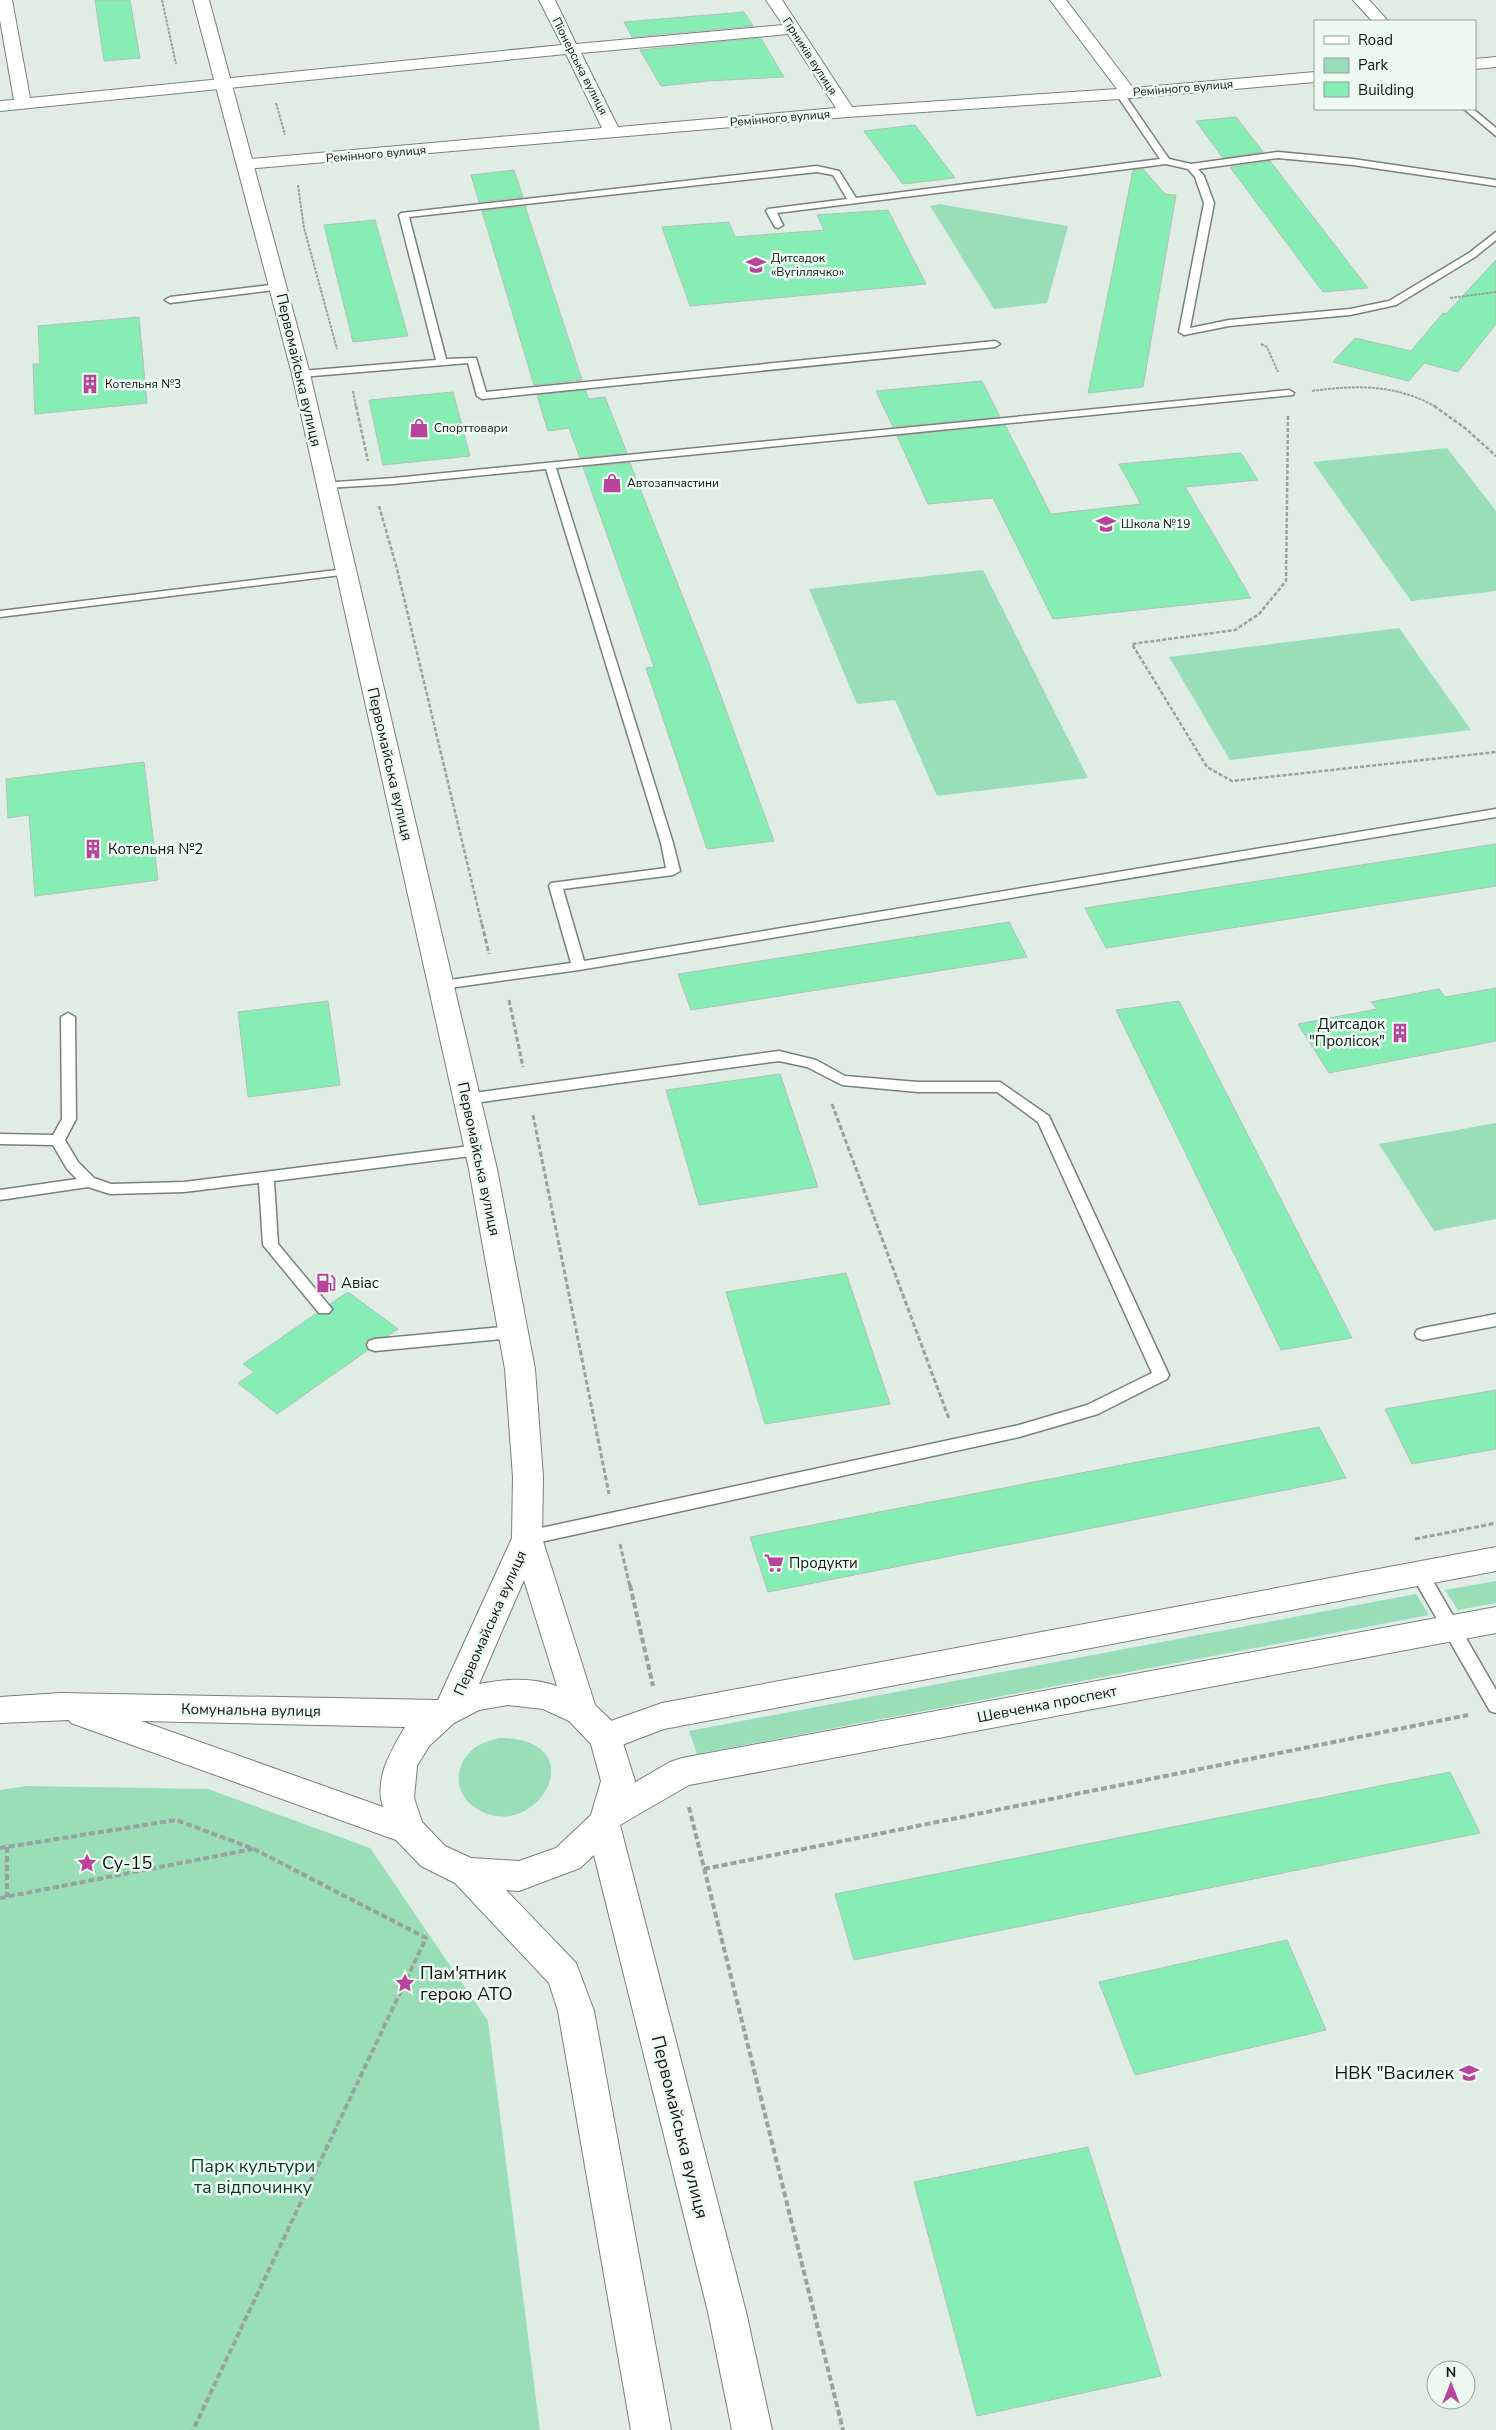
<svg xmlns="http://www.w3.org/2000/svg" width="1496" height="2430" viewBox="0 0 1496 2430" font-family="'Nunito Sans',sans-serif">
<style>
.green{fill:#99deb7}
.building{fill:#86edb5;stroke:#b3c0b8}
.lines{fill:none;stroke-linecap:round;stroke-linejoin:round}
.lane-casing{stroke:#76827a;stroke-width:3}
.street-casing{stroke:#76827a;stroke-width:2}
.secondary-casing{stroke:#76827a;stroke-width:2}
.path-far3{stroke:#98a39c;stroke-width:2;stroke-dasharray:3 1;stroke-linecap:butt}
.path-far2{stroke:#98a39c;stroke-width:2.5;stroke-dasharray:4 2;stroke-linecap:butt}
.path-far1{stroke:#98a39c;stroke-width:3;stroke-dasharray:5 2.5;stroke-linecap:butt}
.path{stroke:#98a39c;stroke-width:4;stroke-dasharray:6 3;stroke-linecap:butt}
.lane{fill:#fff;fill-rule:evenodd}
.street{fill:#fff;fill-rule:evenodd}
.secondary{fill:#fff;fill-rule:evenodd}
.labels{text-anchor:middle;dominant-baseline:central;stroke-width:5;stroke-linejoin:round;paint-order:stroke}
.far-street-label{font-size:12px;fill:#101512;stroke:#ecfaf1}
.far-poi-label{font-size:12px;fill:#101512;stroke:#ecfaf1;text-anchor:start}
.street-label{font-size:15px;fill:#101512;stroke:#ecfaf1}
.poi-label{font-size:15px;fill:#101512;stroke:#ecfaf1;text-anchor:start}
.near-poi-label{font-size:18px;fill:#101512;stroke:#ecfaf1;text-anchor:start}
.near-street-label{font-size:18px;fill:#101512;stroke:#ecfaf1}
.near-park-label{font-size:18px;fill:#0b3823;stroke:#ecfaf1}
</style>
<rect width="100%" height="100%" fill="#dfede4"/>
<!-- green -->
<path class="green" d="M939,204L1068,226L1047,303L994,309L930,206Z
M1447,448L1496,511V591L1411,601L1313,462Z
M983,570L1088,778L937,796L895,700L857,704L809,589Z
M1399,628L1471,730L1230,760L1169,657Z
M1496,1123V1219L1434,1231L1379,1144Z
M1496,1581V1603L1458,1610L1445,1590Z
M1416,1594L1429,1615L697,1754L689,1731Z
M499,1738C599,1738 535,1849 474,1807C454,1793 454,1767 471,1751C479,1743 489,1741 499,1738Z
M26,1786L208,1789L370,1848L488,2021L540,2430H0V1790Z"/>
<!-- building -->
<path class="building" d="M95,0H130L140,58L104,61Z
M744,12L753,26L632,37L624,22Z
M761,38L784,77L708,81L661,86L640,50Z
M1236,117L1263,152L1223,158L1196,121Z
M915,125L955,178L903,184L864,131Z
M1270,161L1368,288L1323,292L1230,167Z
M1143,169L1165,194L1176,195L1143,387L1088,393L1133,170Z
M514,170L523,197L479,202L471,175Z
M525,206L582,380L534,385L482,211Z
M888,210L926,284L690,306L662,227L729,222L735,237L824,230L817,215Z
M375,220L408,336L353,342L324,225Z
M1496,260V324L1458,372L1424,363L1409,381L1333,362L1355,338L1411,351L1443,313L1446,314Z
M139,317L147,403L35,414L33,364H40L38,326Z
M982,381L1000,417L893,427L876,391Z
M586,390L588,399L605,397L627,453L580,458L569,428L548,431L537,395Z
M453,392L470,456L383,465L369,400Z
M1005,425L1051,514L1141,504L1119,464L1241,453L1258,480L1185,487L1251,598L1053,619L993,498L928,504L897,436Z
M630,463L708,661L774,841L707,849L646,668L654,667L583,467Z
M144,762L158,880L35,896L29,815L8,818L6,779Z
M1496,844V886L1106,948L1085,908Z
M1009,922L1027,957L691,1010L678,974Z
M1496,988V1041L1329,1073L1298,1024L1377,1009L1371,1002L1439,989L1445,997Z
M328,1001L340,1085L248,1097L238,1012Z
M1179,1001L1352,1338L1281,1350L1116,1010Z
M780,1074L818,1187L699,1205L666,1090Z
M846,1273L890,1404L765,1424L726,1292Z
M348,1292L398,1329L388,1336L368,1339L365,1344L368,1350L277,1414L238,1383L254,1372L243,1364L317,1313L330,1314L334,1309L330,1304Z
M1496,1390V1449L1412,1464L1385,1409Z
M1319,1427L1346,1478L768,1592L750,1537Z
M1450,1772L1480,1833L854,1960L835,1894Z
M1287,1940L1326,2030L1135,2075L1099,1982Z
M1088,2147L1161,2376L977,2416L914,2182Z"/>
<g class="lines">
<defs>
<path id="lane" d="M1120,91L1123,92L1169,159L1191,164L1278,152L1353,159L1496,180V186L1353,165L1278,158L1198,169L1204,176L1214,203L1190,328L1229,320L1350,309L1389,301L1469,253L1496,232V240L1475,257L1396,305L1350,315L1229,326L1184,335L1179,332L1204,203L1195,177L1188,169L1166,164L777,213L783,225L778,228L775,227L766,211L768,209L847,199L833,175L817,172L409,217L446,359L476,358L486,392L995,341L1000,344L995,347L482,399L477,396L468,363L301,377L296,374L301,371L436,360L399,215L401,213L817,166L839,171L856,198L1160,159L1116,94Z
M1464,109H1473L1496,128V136Z
M279,284L284,287L282,289L170,303L165,300L170,297Z
M1289,390L1294,393L1293,395L556,468L673,843L680,871L673,875L563,889L584,961L1496,809V817L579,970L442,989L437,988L435,985L442,981L571,963L549,886L551,883L666,868L661,843L546,469L394,484L326,488L322,487V483L394,478Z
M345,569L349,570V574L0,617V611Z
M68,1013L75,1017L76,1119L65,1140L78,1162L94,1178L111,1184L184,1182L478,1145L485,1150L478,1155L274,1181L278,1244L332,1309L329,1313H319L263,1245L259,1183L184,1192L110,1194L88,1187L0,1200V1190L77,1179L67,1169L53,1145L0,1144V1134L53,1135L62,1119L61,1017Z
M779,1051L816,1060L845,1076L918,1082H1000L1049,1116L1169,1375L1167,1379L1098,1414L1019,1437L527,1545L521,1543L519,1538L521,1533L527,1531L1019,1425L1087,1405L1152,1373L1038,1122L997,1092H918L842,1085L807,1067L779,1061L467,1104L460,1099L467,1094Z
M1496,1314V1326L1423,1340L1417,1338L1415,1334L1417,1330L1423,1328Z
M513,1326L519,1328L521,1332L519,1336L513,1338L375,1351L369,1349L367,1345L369,1341L375,1339Z
M1420,1567L1426,1569L1496,1690V1713L1490,1711L1411,1574L1414,1569Z"/>
<path id="street" d="M0,0H12L30,98L562,45L539,0H555L576,44L783,25L766,0H782L852,107L1117,89L1050,0H1066L1133,88L1315,72V82L1120,99L847,117L245,169L239,168L237,164L239,160L602,128L566,54L0,111V101L14,100L0,20ZM788,34L836,108L618,127L581,53Z
M1353,0H1369L1388,21H1372Z
M1496,57V67L1475,69V59Z
M1496,1547V1571L664,1729L606,1751L594,1747L590,1737L594,1727L662,1703Z
M1496,1607V1633L689,1785L620,1825L608,1829L596,1825L591,1815L596,1805L670,1762L682,1758Z"/>
<path id="secondary" d="M193,0H209L310,374L497,1169L535,1369L543,1477L542,1538L595,1705L618,1727L635,1781L620,1825L746,2312L772,2430H732L708,2312L594,1855L580,1868L519,1891L506,1890L576,1963L594,2011L671,2430H631L558,2011L549,1983L455,1883L421,1866L396,1840L71,1723L69,1720L0,1723V1697L60,1693L438,1700L512,1538L513,1477L505,1369L469,1169L292,374ZM524,1580L557,1686C531,1677 505,1679 479,1684ZM508,1705L543,1709L569,1721L591,1744L601,1781L591,1815L556,1848L519,1861L471,1858L445,1846L422,1822L414,1798L417,1766L429,1746L454,1723L479,1710ZM141,1721L405,1727C391,1751 374,1778 383,1807Z"/>
</defs>
<!-- lane casing -->
<use href="#lane" class="lane-casing"/>
<!-- street casing -->
<use href="#street" class="street-casing"/>
<!-- secondary casing -->
<use href="#secondary" class="secondary-casing"/>
<!-- path-far3 -->
<path class="path-far3" d="M162,0L176,64
M276,103L285,135
M298,185L304,228L337,349
M1450,298L1496,292
M1261,344L1267,347L1278,372
M353,391L356,407
M1312,391C1356,385 1396,384 1436,407"/>
<!-- path-far2 -->
<path class="path-far2" d="M356,406L368,461
M1434,406L1465,428L1496,456
M1288,416L1286,581L1259,614L1235,630L1132,644L1207,767L1232,781L1496,752
M379,506L397,569L482,925"/>
<!-- path-far1 -->
<path class="path-far1" d="M482,924L489,954
M509,1000L523,1067
M832,1104L949,1419
M533,1115L609,1494
M1415,1539L1496,1523
M620,1544L630,1587"/>
<!-- path -->
<path class="path" d="M630,1585L653,1686
M689,1807L843,2430
M7,1847V1897
M0,1848L176,1820L254,1849L426,1938L193,2430
M704,1869L1468,1715
M0,1898L253,1849"/>
<!-- lane -->
<use href="#lane" class="lane"/>
<!-- street -->
<use href="#street" class="street"/>
<!-- secondary -->
<use href="#secondary" class="secondary"/>
</g>
<!-- icons -->
<defs>
<symbol id="school-bare" viewBox="-9 -9 18 18"><path d="M0-5L7-2L0 1L-7-2ZM-4 1L0 2.5L4 1V4Q0 6-4 4Z" fill="#b9449c" stroke="#ecfaf1" stroke-width="2.5" paint-order="stroke"/></symbol>
<symbol id="building-bare" viewBox="-9 -9 18 18"><path d="M-4-6H4V6H1V3H-1V6H-4ZM-2.5-4.3h1.7v1.8h-1.7ZM.8-4.3h1.7v1.8H.8ZM-2.5-1h1.7V.8h-1.7ZM.8-1h1.7V.8H.8Z" fill="#b9449c" stroke="#ecfaf1" stroke-width="2.5" paint-order="stroke"/></symbol>
<symbol id="shop-bare" viewBox="-9 -9 18 18"><path d="M-5-2.5h2.3a2.7 3.5 0 0 1 5.4 0H5L5.5 6h-11ZM-1.5-2.5h3a1.5 2.3 0 0 0-3 0Z" fill="#b9449c" stroke="#ecfaf1" stroke-width="2.5" paint-order="stroke"/></symbol>
<symbol id="fuel-bare" viewBox="-9 -9 18 18"><path d="M-5.5-6h7V0h2V4h1.3V-2.5L3-4.5l.8-.8L6-3V5H2.5V1h-1V6h-7ZM-4.2-4.7v3.2H.2V-4.7Z" fill="#b9449c" stroke="#ecfaf1" stroke-width="2.5" paint-order="stroke"/></symbol>
<symbol id="supermarket-bare" viewBox="-9 -9 18 18"><path d="M-6-5.5h2.5l.6 2H6L4.5 2H-2.5L-4.4-4H-6ZM-1.5 3.2a1.3 1.3 0 1 0 .1 0ZM3 3.2a1.3 1.3 0 1 0 .1 0Z" fill="#b9449c" stroke="#ecfaf1" stroke-width="2.5" paint-order="stroke"/></symbol>
<symbol id="sight-bare" viewBox="-9 -9 18 18"><path d="M0-6L1.8-2.2L6-1.7L2.9 1.2L3.7 5.4L0 3.3L-3.7 5.4L-2.9 1.2L-6-1.7L-1.8-2.2Z" fill="#b9449c" stroke="#ecfaf1" stroke-width="2.5" paint-order="stroke"/></symbol>
</defs>
<g fill-rule="evenodd">
<use href="#school-bare" x="742" y="251" width="28" height="28"/>
<use href="#building-bare" x="76" y="370" width="28" height="28"/>
<use href="#shop-bare" x="405" y="414" width="28" height="28"/>
<use href="#shop-bare" x="598" y="469" width="28" height="28"/>
<use href="#school-bare" x="1092" y="510" width="28" height="28"/>
<use href="#building-bare" x="79" y="835" width="28" height="28"/>
<use href="#building-bare" x="1386" y="1019" width="28" height="28"/>
<use href="#fuel-bare" x="312" y="1269" width="28" height="28"/>
<use href="#supermarket-bare" x="760" y="1549" width="28" height="28"/>
<use href="#sight-bare" x="73" y="1849" width="28" height="28"/>
<use href="#sight-bare" x="391" y="1969" width="28" height="28"/>
<use href="#school-bare" x="1455" y="2059" width="28" height="28"/>
</g>
<g class="labels">
<!-- far-street labels -->
<g class="far-street-label">
<text transform="translate(810 56) rotate(57)">Гірників вулиця</text>
<text transform="translate(580 66) rotate(63)">Піонерська вулиця</text>
<text transform="translate(1183 88) rotate(-5)">Ремінного вулиця</text>
<text transform="translate(780 118) rotate(-5)">Ремінного вулиця</text>
<text transform="translate(376 154) rotate(-5)">Ремінного вулиця</text>
</g>
<!-- far-poi labels -->
<g class="far-poi-label">
<text x="771" y="258">Дитсадок<tspan x="771" dy="14">«Вугіллячко»</tspan></text>
<text x="105" y="384">Котельня №3</text>
<text x="434" y="428">Спорттовари</text>
<text x="627" y="483">Автозапчастини</text>
<text x="1121" y="524">Школа №19</text>
</g>
<!-- street labels -->
<g class="street-label">
<text transform="translate(299 370) rotate(77)">Первомайська вулиця</text>
<text transform="translate(390 764) rotate(77)">Первомайська вулиця</text>
<text transform="translate(479 1159) rotate(78)">Первомайська вулиця</text>
<text transform="translate(490 1623) rotate(-66)">Первомайська вулиця</text>
<text transform="translate(1047 1704) rotate(-11)">Шевченка проспект</text>
<text transform="translate(251 1710) rotate(1)">Комунальна вулиця</text>
</g>
<!-- poi labels -->
<g class="poi-label">
<text x="108" y="849">Котельня №2</text>
<text x="1385" y="1024" text-anchor="end">Дитсадок<tspan x="1385" dy="17">"Пролісок"</tspan></text>
<text x="341" y="1283">Авіас</text>
<text x="789" y="1563">Продукти</text>
</g>
<!-- near-poi labels -->
<g class="near-poi-label">
<text x="102" y="1863">Су-15</text>
<text x="420" y="1973">Пам'ятник<tspan x="420" dy="21">герою АТО</tspan></text>
<text x="1454" y="2073" text-anchor="end">НВК "Василек</text>
</g>
<!-- near-street labels -->
<g class="near-street-label">
<text transform="translate(680 2127) rotate(76)">Первомайська вулиця</text>
</g>
<!-- near-park labels -->
<g class="near-park-label">
<text x="253" y="2166">Парк культури<tspan x="253" dy="21">та відпочинку</tspan></text>
</g>
</g>
<!-- legend -->
<rect x="1314" y="20" width="162" height="90" fill="#ecfaf1" stroke="#949e98"/>
<rect x="1324" y="36" width="25" height="8" fill="#ffffff" stroke="#949e98"/>
<text x="1358" y="45" font-size="15" fill="#101512">Road</text>
<rect x="1324" y="58" width="25" height="15" fill="#99deb7" stroke="#949e98"/>
<text x="1358" y="70" font-size="15" fill="#101512">Park</text>
<rect x="1324" y="82" width="25" height="15" fill="#86edb5" stroke="#949e98"/>
<text x="1358" y="95" font-size="15" fill="#101512">Building</text>
<!-- north arrow -->
<g transform="translate(1451 2385)"><circle r="24" fill="#ecfaf1" stroke="#949e98"/>
<path d="M0-4L9 19L0 12L-9 19Z" fill="#b9449c"/>
<text y="-8" font-size="14" font-weight="bold" text-anchor="middle" fill="#101512">N</text>
</g>
</svg>
